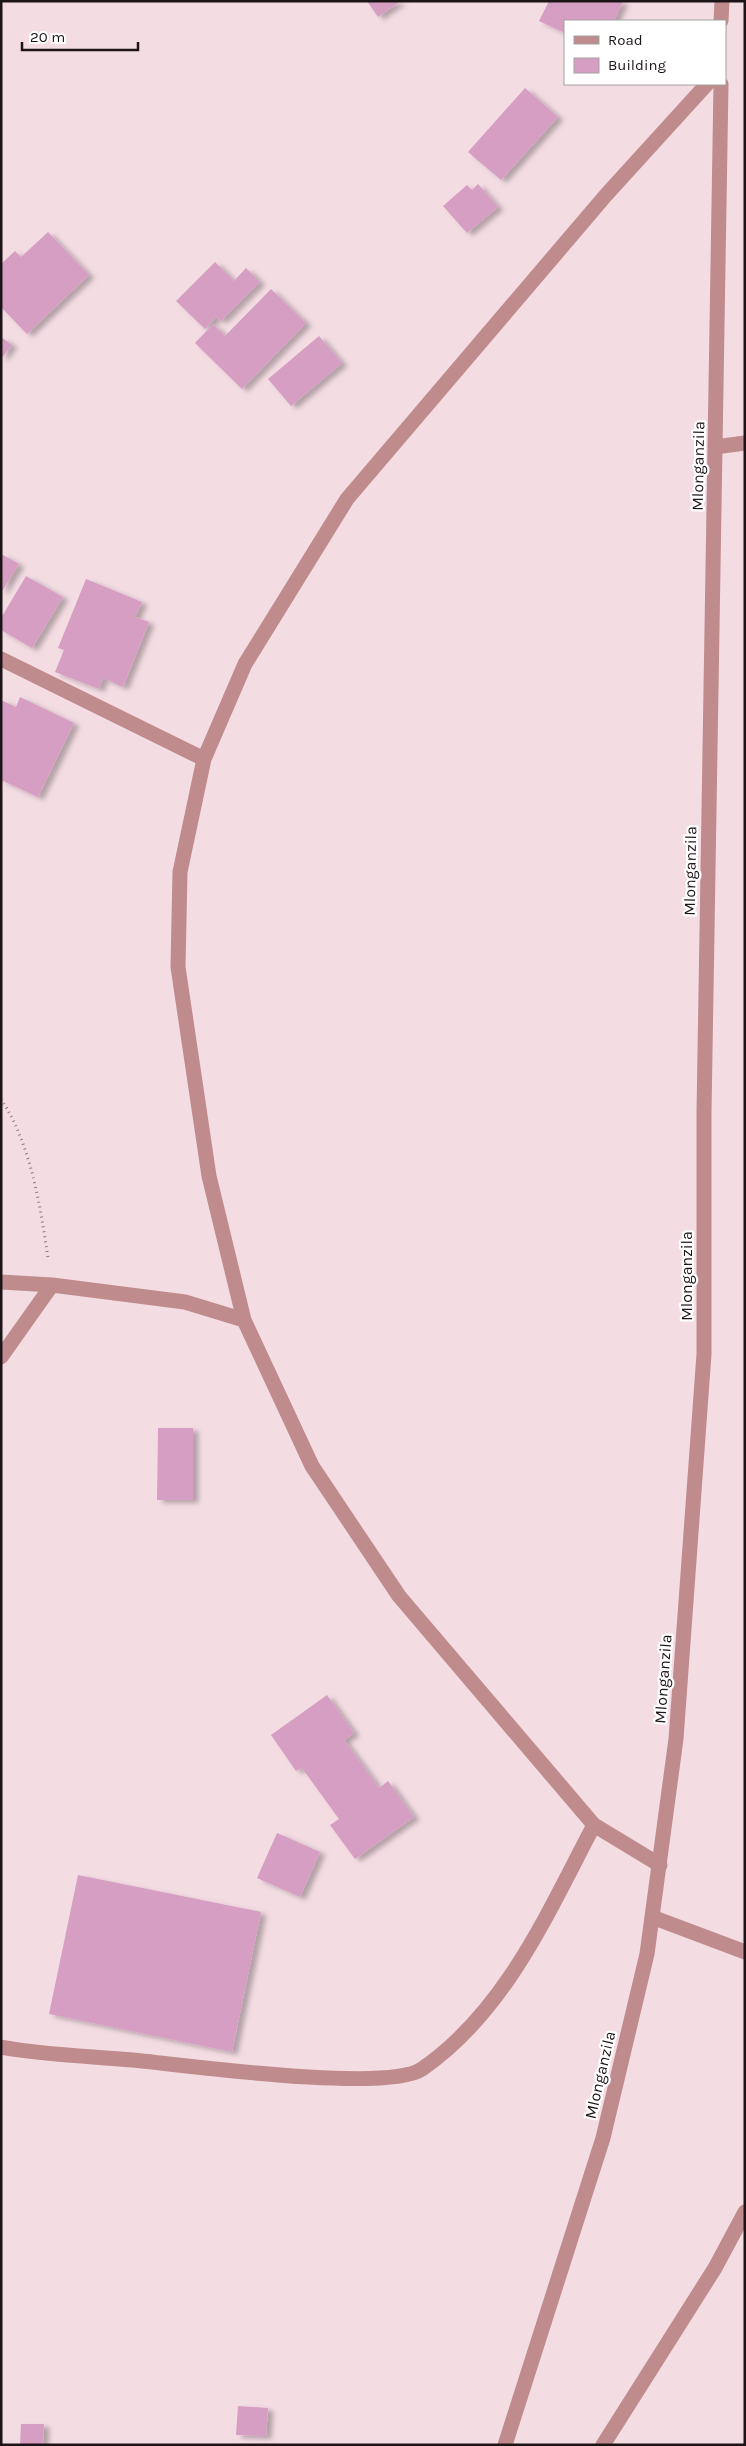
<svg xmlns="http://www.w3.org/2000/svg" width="746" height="2446" viewBox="0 0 746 2446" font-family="Karla,sans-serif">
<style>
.building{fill:#d69ec3;filter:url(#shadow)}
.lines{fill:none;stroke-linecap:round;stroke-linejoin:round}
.path{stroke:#8c7b80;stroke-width:3;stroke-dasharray:1 4;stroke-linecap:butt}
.minor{stroke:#bf8b8c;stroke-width:15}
.labels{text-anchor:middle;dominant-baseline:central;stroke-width:4.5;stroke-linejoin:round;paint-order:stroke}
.street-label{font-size:16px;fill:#1c1416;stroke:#fff}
</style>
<defs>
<filter id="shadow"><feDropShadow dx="5.5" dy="3" stdDeviation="2.5" flood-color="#0004"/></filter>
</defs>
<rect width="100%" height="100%" fill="#f4dce3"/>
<!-- building -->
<path class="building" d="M367,1H401L378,17Z
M549,1H623L614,21H565V33L539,21Z
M525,88L558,117L501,180L468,152Z
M478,184L498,207L467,233L443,206L467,185L472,190Z
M48,232L89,275L27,334L1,307V264L15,251L21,257Z
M215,262L234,281L246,268L260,282L221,321L216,317L205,329L176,301Z
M271,289L306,323L242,389L195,343L213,324L225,336Z
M319,336L342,363L291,406L268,379Z
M1,337L12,345L1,359Z
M1,554L19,564L1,593Z
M26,576L63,597L32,648L1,630V618Z
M86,579L142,602L135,617L149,622L123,687L103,678L99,689L55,672L64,650L58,648Z
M20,697L74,723L38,797L1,780V700L16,707Z
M158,1428H193V1500H157Z
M327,1695L354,1733L344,1740L379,1788L388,1781L414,1817L355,1859L330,1825L339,1819L302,1768L296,1771L271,1735Z
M277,1833L320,1852L300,1897L257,1878Z
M78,1875L261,1912L232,2052L49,2014Z
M238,2406L268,2408L266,2436L236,2435Z
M21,2424H44L43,2445H20Z"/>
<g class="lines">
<!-- path -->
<path class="path" d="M1,1099C31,1145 40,1204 48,1258"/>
<!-- minor -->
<path class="minor" d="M721,21L722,1
M715,447L745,443
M1,659L204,759
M1,1282L52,1285L185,1302L244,1320
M1,1357L52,1285
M660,1865L594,1825L399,1596L312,1466L244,1320L209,1176L178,967L180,872L204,759L245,664L347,499L606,195L707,84
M652,1917L745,1952
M1,2047C44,2055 89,2056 133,2060C183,2065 387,2093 422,2069C506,2011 548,1912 594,1825
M505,2445L603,2138L647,1954L676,1739L704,1354V1113L721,84
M603,2445L715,2268L745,2212"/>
</g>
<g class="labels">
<!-- street labels -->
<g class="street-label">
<text transform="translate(698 466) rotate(-89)">Mlonganzila</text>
<text transform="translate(690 871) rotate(-89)">Mlonganzila</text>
<text transform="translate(686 1276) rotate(-90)">Mlonganzila</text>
<text transform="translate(663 1679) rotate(-86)">Mlonganzila</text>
<text transform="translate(600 2075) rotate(-77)">Mlonganzila</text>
</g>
</g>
<!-- border -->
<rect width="746" height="2446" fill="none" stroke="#1c1416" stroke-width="5"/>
<!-- legend -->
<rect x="564" y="20" width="162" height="65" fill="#ffffff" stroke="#a4a1a2"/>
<rect x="574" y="36" width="25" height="8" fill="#bf8b8c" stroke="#a4a1a2"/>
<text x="608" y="45" font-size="15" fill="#1c1416">Road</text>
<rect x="574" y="58" width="25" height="15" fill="#d69ec3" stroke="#a4a1a2"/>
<text x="608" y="70" font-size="15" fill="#1c1416">Building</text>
<!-- scale -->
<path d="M22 42v8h116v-8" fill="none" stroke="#1c1416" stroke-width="2.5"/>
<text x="30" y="42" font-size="15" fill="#1c1416" stroke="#ffffff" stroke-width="4" paint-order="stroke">20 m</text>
</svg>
